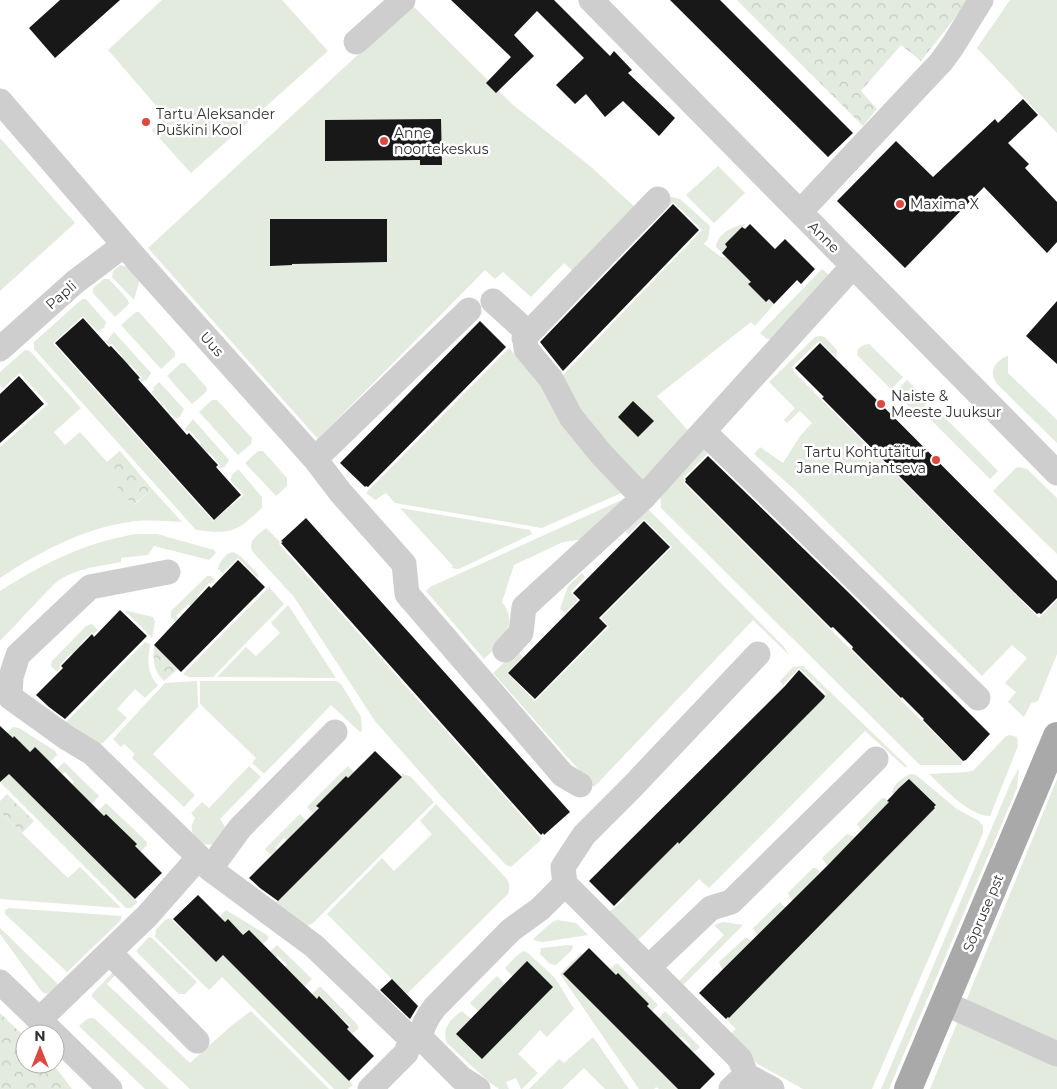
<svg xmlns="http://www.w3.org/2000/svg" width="1057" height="1089" viewBox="0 0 1057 1089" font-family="Montserrat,sans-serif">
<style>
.green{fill:#e3eade}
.park{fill:url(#park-crowns)}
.building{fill:#181818}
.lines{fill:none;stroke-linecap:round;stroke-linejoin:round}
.minor{stroke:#cecece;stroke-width:25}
.major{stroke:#a9a9a9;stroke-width:28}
.poi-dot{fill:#db4941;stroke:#fff;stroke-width:2}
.labels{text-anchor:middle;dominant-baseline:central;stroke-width:5;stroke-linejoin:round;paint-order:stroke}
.poi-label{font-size:14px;fill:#313131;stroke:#fff;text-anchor:start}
.street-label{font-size:14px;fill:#313131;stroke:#fff}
</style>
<defs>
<pattern id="park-crowns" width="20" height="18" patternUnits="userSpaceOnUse" patternTransform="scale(1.25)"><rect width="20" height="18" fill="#e3eade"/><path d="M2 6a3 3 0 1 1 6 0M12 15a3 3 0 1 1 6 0" fill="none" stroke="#c3c9bf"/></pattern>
</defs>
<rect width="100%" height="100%" fill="#fff"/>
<!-- green -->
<path class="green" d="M162,0H282L328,51L191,173L152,130L166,117L108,50Z
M1010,0H1057V133L977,48Z
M412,5L513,105L590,166L638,210L577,275L564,263L531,297L503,272L495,279L485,270L318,439L148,248Z
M0,138L75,223L0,291Z
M718,166L745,193L714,223L686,195Z
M672,197L680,199L710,226L708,239L704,244L721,257H726L751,282L749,284L766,301L769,299L774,304L755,326L751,322L657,396L693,436L648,482L627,475L603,450L560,378L702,230L673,202L658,218L656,216L668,198Z
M746,224L725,244L727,247L722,253L716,247C718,233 733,226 746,224Z
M120,265L128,267L140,279L134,300L112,277L113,271Z
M822,269L831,277L771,339H767L760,333Z
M104,279H109L128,300L129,304L115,317L93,293V288Z
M82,299H86L106,322L104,328L97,331L83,316L53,343L213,521L244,495L230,480L232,477L231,476L238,469L262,497V508C235,533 233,534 196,530L34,349V342Z
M136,312H139L175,352V356L161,369L121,325Z
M114,332L151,373L146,381L145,380L142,382L140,379L142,377L130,364L128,366L121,358L122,356L112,344L109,345L106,342Z
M820,336L825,337L837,350V356L836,357L819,341L792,367L794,370L793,371L1039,618L1057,600V654L1038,701L1031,703L1024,717L1008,702L1016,692L1005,683L1027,658L1012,645L982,676L794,489L754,454L760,447L783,463L800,436L812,423L800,411L787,423L784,420L795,408L769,382L815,337Z
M869,344L903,377L891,389L857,355L858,349L864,345Z
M509,348L541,383L628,490L542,528L395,503L386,493L375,500L366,493Z
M25,350L30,351L81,408L54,432L65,445L80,432L107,462L120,451L134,505L152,489L182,522C165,521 146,519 129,522C82,529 39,552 0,578V447L48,404L20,373L3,388L0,385V372Z
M1008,356V373L1057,420V443L997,384C997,384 993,377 993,376C991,367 1000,358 1008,356Z
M181,363H185L207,388L206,392L192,404L167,376Z
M907,380L929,402L916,414L895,392Z
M159,382L184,409L179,418L178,417L176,419L151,392L154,390L153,388Z
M212,400H217L252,438L251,444L238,455L199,412Z
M937,410L998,471L990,479L929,418Z
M193,419L229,460L224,468L223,467L221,469L218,467L220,465L209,452L207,454L199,445L201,443L189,430L187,432L185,429Z
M704,448L709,452L683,478L685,480L683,482L963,762L961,765H920L661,508L660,492Z
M258,451H263L287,478V486L276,496L245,463Z
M1019,467L1027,469L1057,498V554L993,491L1016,468Z
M628,497L590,538L563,542L514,565L502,602C520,625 502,643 484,659L426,591L430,587Z
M400,508L530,530L532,534L459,569L451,568L453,566Z
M643,510H649L784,647L789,655L753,620L594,787L493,673L517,650L523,657L507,673L535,701L609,627L601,618L672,547L644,519L628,535L625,531Z
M266,528L280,542L279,544L542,839L511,867L506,865L442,797L375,721L294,597L252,551C248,540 259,534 266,528Z
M136,534H157L214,550L216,553L209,560L154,546L148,555L121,558V562C96,567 72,568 52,586L0,641V591C42,564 86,542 136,534Z
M233,552L239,555L258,574V578L238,558L223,573L218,569C219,562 226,553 233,552Z
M582,573L585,577L571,592L578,600L565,613L560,609L568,586Z
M207,576H211L215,580L211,584L209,583L197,596L199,598L190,606L188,604L176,616L178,618L175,621L171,617V611Z
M269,587L284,604L213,677H189L183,674Z
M288,605L336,678L217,677L246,647L256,656L280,633L271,623Z
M124,610L153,617L155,622L152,638Z
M92,624L98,630L94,634L92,632L80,644L82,646L73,655L71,653L59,666L60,668L57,672L51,666L52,661L86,626Z
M145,642L150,644C148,659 146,673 158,685L145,698L135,689L117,709L127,718L103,743L99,744L65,723Z
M803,666L907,766L906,768L865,731L709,888L699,879L636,942L608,913L625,899L623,897L678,842L680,844L817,703L818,704L824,698L826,693L799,668L783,685L780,681L793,667Z
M197,681L198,707L153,754L195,795L184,807L132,758L135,754L124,744L121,747L113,739L165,683Z
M200,681H336L341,684L361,717L362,731L360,732L331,705L264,774L252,763L256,758L200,704Z
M13,727L19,728L55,751L57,755L50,762L35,747L28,754L14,737L12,738L7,733Z
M1010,735L1017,737L1018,746L990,816C969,816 943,787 929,774L968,772L974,770L1006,736Z
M64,762L99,796L92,804L72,784L74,782L65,772L63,774L57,769Z
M249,766L261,777L220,819L225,827V832L214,845L202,844C193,836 188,830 195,818L191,813L202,802L209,808Z
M348,766L354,772L348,778L346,776L316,806L318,808L313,813L307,807Z
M1019,768L1017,788L889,1089H881L1012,780Z
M9,774L138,902L131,908H126L0,782V779L2,780Z
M402,774L410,776L434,802L313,923L307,926L274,904L402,777Z
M911,774L916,775L957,809L979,821L983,826V833L872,1089H803L756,1063L728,1036L736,1029L726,1019L729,1018L874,870L926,813L928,815L935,808L936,805L910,780L896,796L892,792C894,784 904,776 911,774Z
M1057,779V1089H930Z
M882,798H885L889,802L861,830L857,824Z
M106,803L147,842V845L140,852L106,814L104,816L99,810Z
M436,804L506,878C510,883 510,888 508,894L407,994L327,914L382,858L394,871L432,834L420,821Z
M0,812L68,878L80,867L120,907V908L0,899Z
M300,814L306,820L287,840L284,838L275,848L277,850L271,855L265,849Z
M847,834L855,837L827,866L822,858Z
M813,868H816L820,872L792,901L788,893Z
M780,902L786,908L758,936L753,928Z
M9,908L122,916L120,921L67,972L5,914V910Z
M226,910L267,935L269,938L263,944L249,930L241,938L228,919L225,922L220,916Z
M170,918L216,962L223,955L353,1085L348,1089H334L222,977L209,990L155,937L156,930L165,920Z
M557,920L576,923L588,935L543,942L536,941L533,939L551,923Z
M723,922L743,925L681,987L677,983L724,935L714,925Z
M0,928L61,987L48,994L42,992L0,934Z
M149,937L152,938L197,982L185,994H179L136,951Z
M746,937L752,942L723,971L719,962Z
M277,945L312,979L305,986L285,967L287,965L278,956L276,957L270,952Z
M568,945L573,946L572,950L556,965L550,964L540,954L541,948Z
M523,951L528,953L555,978L574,1009L547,1037L540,1030L518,1054L538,1073L522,1089H521L516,1078L506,1082L509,1089H499L489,1082L447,1043C441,1029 451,1018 462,1011L471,1019L456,1034L482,1059L552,987L527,962L512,976L505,968L514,958Z
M581,953L583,955L678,1089H659L656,1087L654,1089H639L560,974Z
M617,963L658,1005L652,1011L647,1006L649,1004L619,974L616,975L610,969Z
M116,969L119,971L107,984L190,1063L231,1026L251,1011L329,1089H190L92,997V994Z
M497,976L505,984L478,1011L470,1003Z
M319,987H321L356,1023L359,1028L352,1034L347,1029L350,1026L340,1017L338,1019L329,1006L320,996L317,999L312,994Z
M665,1011L700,1047L694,1052L689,1048L691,1046L682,1037L680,1038L659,1018Z
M91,1018L95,1019L169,1089H145L79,1026L87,1019Z
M593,1037L629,1089H605L584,1068L562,1089H529L559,1059L564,1063Z"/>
<!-- park -->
<path class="park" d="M737,0H969L921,61L901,45L861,91L877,109L863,126Z
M120,451L152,489L133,505L114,483L121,477L107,462Z
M154,645L178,669L164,681C153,670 153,660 154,645Z
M7,794L34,821L22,833L0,812V801Z
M0,1013L25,1037V1064H53L72,1089H0Z"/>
<!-- building -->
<path class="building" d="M60,0H120L55,58L29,28Z
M451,0H554L610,56L614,51L632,70L628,73L675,118L659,136L623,101L605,117L586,94L575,104L556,85L584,58L537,11L514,35L534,56L496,93L486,83L511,57Z
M670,0H720L853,133L828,157Z
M1023,99L1038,115L1008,143L1029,164L1025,168L1057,202V242L1047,253L984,187L905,268L837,201L896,141L933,177L995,119L998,123Z
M441,119L442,165H420V160L325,161V120Z
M673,204L699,230L563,371L540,342Z
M270,219H387V262L292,264V265L270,266Z
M750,224L775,249L785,239L815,269L801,284L797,280L774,304L769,299L766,302L748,284L751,282L722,253L727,247L725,244L742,227L745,229Z
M1057,301V364L1026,336Z
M83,318L109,347L111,346L124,360L140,378L138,379L187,435L189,433L205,451L218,465L216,467L241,495L214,520L55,343Z
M480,321L506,347L368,487L366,486L365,487L340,463Z
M820,343L1057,581V598L1041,614L1039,613L1037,614L1014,592L822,398L824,397L795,368Z
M19,376L44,404L0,443V394Z
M633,401L654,421L638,437L618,417Z
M708,456L847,591L990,734L966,760L963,761L923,720L924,719L902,697L901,698L852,649L853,647L833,627L831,628L685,482L686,480L685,479Z
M306,518L570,812L544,835L543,833L541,835L281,543L283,542L281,541Z
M644,521L670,547L599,618L607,626L535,699L508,673L580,600L573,593Z
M238,560L265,587L181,672L154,645L209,586L211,588Z
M120,610L147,636L65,719L49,707L36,695L63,668L61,666L92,634L94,637Z
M799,670L825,696L824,698L679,844L678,842L614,906L589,881L785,686Z
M0,726L13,738L14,736L30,752L35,747L104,816L106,814L137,844L135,846L162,873L135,899L9,774L0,782Z
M375,751L402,777L278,901L260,888L249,878L319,808L316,806L346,776L348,778Z
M909,779L936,805L934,807L935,808L729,1018L728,1017L726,1019L699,993L827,866L889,802L887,801L899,788Z
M198,895L225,922L228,919L243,935L249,930L317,999L319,996L349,1027L347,1029L374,1056L349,1081L223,955L216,962L173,919Z
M589,948L616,975L618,973L649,1004L647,1006L715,1074L700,1089H678L563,974Z
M527,961L553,987L482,1059L456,1034Z
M392,979L418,1006L410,1019L380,990Z"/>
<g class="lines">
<!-- minor -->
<path class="minor" d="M591,0L1057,473
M356,42L403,0
M0,101L145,269L315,459L341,493L404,564L407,594L563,775L580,785
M800,212L941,62L952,47L981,0
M493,301L524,329L526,349L551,379L571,417L602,455L643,498
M524,338L658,199
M0,349L75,282L124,245
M704,432L978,698
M315,459L469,310
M168,572L90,587L18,655L11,677L10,697L67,738L92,753L199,857
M505,650L521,633L524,607L643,498L853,266
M758,654L632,787L584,835L563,867L565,884L740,1059L746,1075L772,1089
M210,869L240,828L335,732
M110,953L197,1041
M649,967L711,908L731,902L876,759
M0,982L51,1031
M944,1003L1057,1054
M39,1020L147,916L199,857L210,869L314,946L411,1039
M55,1035L110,1089
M420,1037L461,1078L478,1089
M411,1039L420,1037C423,1025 427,1017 435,1007L511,930L540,909L565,884
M370,1089L406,1053L411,1039
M731,1089L746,1075"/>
<!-- major -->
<path class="major" d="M908,1089L1057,736"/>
</g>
<!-- markers -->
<g class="poi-dot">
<circle cx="146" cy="122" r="5"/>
<circle cx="384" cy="141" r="5"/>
<circle cx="900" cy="204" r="5"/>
<circle cx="881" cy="404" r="5"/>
<circle cx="936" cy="460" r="5"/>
</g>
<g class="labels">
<!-- poi labels -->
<g class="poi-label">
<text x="156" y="114">Tartu Aleksander<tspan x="156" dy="16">Puškini Kool</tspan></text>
<text x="394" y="133">Anne<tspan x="394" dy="16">noortekeskus</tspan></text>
<text x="910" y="204">Maxima X</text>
<text x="891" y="396">Naiste &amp;<tspan x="891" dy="16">Meeste Juuksur</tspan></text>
<text x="926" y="452" text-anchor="end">Tartu Kohtutäitur<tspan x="926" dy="16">Jane Rumjantseva</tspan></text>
</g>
<!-- street labels -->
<g class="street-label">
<text transform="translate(824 237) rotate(45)">Anne</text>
<text transform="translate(61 295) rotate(-41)">Papli</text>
<text transform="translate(212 344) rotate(48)">Uus</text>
<text transform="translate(983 913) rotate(-67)">Sõpruse pst</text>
</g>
</g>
<!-- north arrow -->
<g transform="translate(40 1049)"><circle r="24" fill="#ffffff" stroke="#adadad"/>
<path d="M0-4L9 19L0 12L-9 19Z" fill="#db4941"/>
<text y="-8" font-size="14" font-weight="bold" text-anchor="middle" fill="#313131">N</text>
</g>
</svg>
